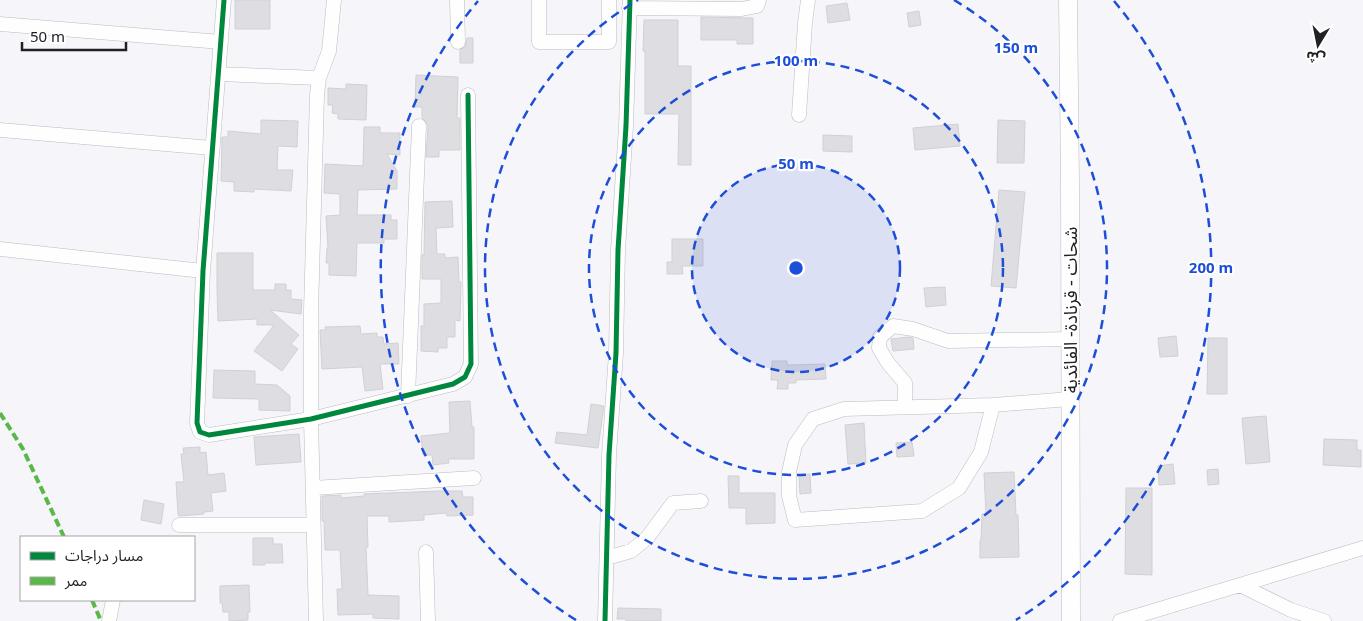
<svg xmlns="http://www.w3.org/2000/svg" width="1363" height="621" viewBox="0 0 1363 621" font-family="'Noto Sans','Noto Sans Arabic',sans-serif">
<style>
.building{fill:#dedee2;stroke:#d1d1d5}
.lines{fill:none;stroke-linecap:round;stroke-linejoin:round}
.minor-casing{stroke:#bcbcbf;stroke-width:15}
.major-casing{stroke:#bcbcbf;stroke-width:19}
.minor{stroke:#fefefe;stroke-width:14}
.major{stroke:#fefefe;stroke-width:18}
.quiet{stroke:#58b947;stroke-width:4;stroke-dasharray:8 4;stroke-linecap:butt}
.cycleway-casing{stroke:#fff;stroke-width:8}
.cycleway{stroke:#00873e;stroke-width:5}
.ring{fill:none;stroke:#1d4ed8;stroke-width:2.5;stroke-dasharray:9 6}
.labels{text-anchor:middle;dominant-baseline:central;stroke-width:4.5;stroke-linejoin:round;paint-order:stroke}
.street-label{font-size:18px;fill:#212124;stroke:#fff}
.centre{fill:#1d4ed8;stroke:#fff;stroke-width:2.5}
.ring-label{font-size:15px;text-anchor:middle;font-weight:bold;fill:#1d4ed8;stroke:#fff;stroke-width:4.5;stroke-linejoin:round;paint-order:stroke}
</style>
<rect width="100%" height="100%" fill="#f5f5fa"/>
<!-- building -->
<path class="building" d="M235,0H270V29H235Z
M847,3L850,20L828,23L826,6Z
M919,11L921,25L909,27L907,13Z
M701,17L753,18V44H737V40H701Z
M644,20H678V66H691V165H678L679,114H645V51H643Z
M467,38H473V63H460V50L465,47Z
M416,75L458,77L457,118H460V150H439V157H426L428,126L426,122L422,118V107H415Z
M346,84L367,85L366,120L338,119V114L332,113L333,105H328V88L346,89Z
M261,120L298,121L297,147L278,146L277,170H293L291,191L254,189V192L234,191V182L221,181L222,137H228V131L261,134Z
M998,120L1025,121L1024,163H997Z
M958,124L960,146L915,150L913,128Z
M364,127H380V133H400V155L387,154L397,171V189L358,190L357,215H391V220H397V239H384V243H357L356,276L329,275V263H326L327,248H328L326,216L340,215V194L324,193L325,164L363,166Z
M823,135L852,136V152L823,151Z
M999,190L1025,192L1016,288L991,286Z
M452,201L453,227L436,228L437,254H445V258L458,257L459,282H461L460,321L455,320V337H447V348H438V352L421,351V326H424V304L441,303V279H422V255H424L425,202Z
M672,239H703V266H682L683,274H667V262H672Z
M217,253H253V290H275V284H286V290H291V299L302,300L301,314L270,310L299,335L291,344L298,349L282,371L254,351L274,325H257V319L218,321L217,288Z
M945,287L946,305L926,307L924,288Z
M360,326L361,334L377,333V337H383L384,344L398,343L399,364H380L383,389L365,391L362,367L322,369L320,330H326L325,327Z
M1176,336L1178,356L1160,357L1158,338Z
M909,337L913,338L914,349L893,351L891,339Z
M1208,338H1227V394H1207Z
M772,361H787V365L825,364L826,379L796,380V383H788V389H777L778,380H771Z
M214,370L255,371V384L277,385L290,396V411L259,410V399L213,398Z
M470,401L472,427H474V459H448L449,463L433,465L432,455H423L421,436L450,433L449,402Z
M591,404L604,406L598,448L555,443L557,432L587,435Z
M1266,416L1270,462L1246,464L1242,418Z
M864,423L866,463L848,464L845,425Z
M299,434L301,462L256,465L254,437Z
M1324,439L1357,440V450H1361V467L1323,465Z
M912,442L914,456L897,457L896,443Z
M200,447V453L206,452L208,475L224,473L226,491L211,493L213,511L204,512V514L179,516L178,514L176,482H184L181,454H184L183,448Z
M1173,464L1175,484L1159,485L1158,466Z
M1218,469L1219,484L1208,485L1207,470Z
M1014,472L1016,515H1018L1019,557L980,558V540H981L982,514H986L984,473Z
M810,474L811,493L800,494L799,475Z
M728,476H739V493H775V523L746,524V508H729Z
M1126,488H1152V575L1125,574Z
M440,491H462L463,497H473V515L447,516L446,513L424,515V520L389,522V516H367L368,547H366L368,595L399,596V619L373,618V614L338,615L337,589H342L340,550H325L324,521H322V496L341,495V498L364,496V494Z
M144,500L164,504L161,524L141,520Z
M253,538H273V544H282L283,563H265V565H253Z
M249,585L250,612H248V620L229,621V612H223L222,603H220V586Z
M618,608L661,609V621H626V619H617Z"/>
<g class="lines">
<defs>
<path id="minor" d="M224,0L203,271L197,423L200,432L209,435L311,419L453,384L465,377L471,364L468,95
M457,0L458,42
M539,0V42H609V0
M629,8L742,9L757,6L759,0
M0,24L221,42
M219,74L319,78
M799,115L805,23L808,0
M0,130L212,148
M0,249L203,271
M408,396L419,126
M993,405L981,452L959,488L922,511L795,520L789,496V472L795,445L813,419L844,409L993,405L1070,399
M905,407V383L888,363L879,348L880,337L893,326L913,329L948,341L1070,339
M313,488L474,478
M179,525H313
M426,552L428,621
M607,558L631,551L647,538L673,503L701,501
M1240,585L1291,610L1324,621
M109,621L113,600
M316,621L311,419V311L317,95L319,78L329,51L334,0
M605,621L609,455L616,353L618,250L626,126L630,0
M1120,621L1363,548"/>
<path id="major" d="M1068,0L1070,181L1071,621"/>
</defs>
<!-- minor casing -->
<use href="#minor" class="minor-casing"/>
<!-- major casing -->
<use href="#major" class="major-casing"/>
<!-- minor -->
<use href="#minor" class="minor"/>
<!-- major -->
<use href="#major" class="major"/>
<!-- quiet -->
<path class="quiet" d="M0,413L23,449L64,537
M92,600L101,621"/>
<defs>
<path id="cycleway" d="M224,0L203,271L197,423L200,432L209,435L311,419L453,384L465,377L471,364L468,95
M605,621L609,455L616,353L618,250L626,126L630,0"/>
</defs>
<!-- cycleway casing -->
<use href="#cycleway" class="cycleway-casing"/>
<!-- cycleway -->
<use href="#cycleway" class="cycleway"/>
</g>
<!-- distance rings -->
<circle cx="796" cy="268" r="104" fill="#1d4ed8" fill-opacity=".12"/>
<g class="ring">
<circle cx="796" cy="268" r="104"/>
<circle cx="796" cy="268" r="207"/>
<path d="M954 0A311 311 0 1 1 638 0"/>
<path d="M576 620A415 415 0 0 1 478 1M1114 1A415 415 0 0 1 1016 620"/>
</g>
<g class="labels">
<!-- street labels -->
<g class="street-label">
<text transform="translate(1070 310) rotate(-90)">شحات - قرنادة- الفائدية</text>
</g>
</g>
<circle cx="796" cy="268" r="8" class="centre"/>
<g class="ring-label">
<text x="1016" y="53">150 m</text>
<text x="796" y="66">100 m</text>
<text x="796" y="169">50 m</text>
<text x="1211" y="273">200 m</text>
</g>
<!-- legend -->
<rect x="20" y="536" width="175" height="65" fill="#ffffff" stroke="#a6a6a7"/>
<rect x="30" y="552" width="25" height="8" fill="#00873e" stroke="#a6a6a7"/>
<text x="65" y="561" font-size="15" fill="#212124">مسار دراجات</text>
<rect x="30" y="577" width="25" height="8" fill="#58b947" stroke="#a6a6a7"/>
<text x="65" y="586" font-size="15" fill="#212124">ممر</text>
<!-- north arrow -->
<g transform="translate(1318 45) rotate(190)" stroke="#ffffff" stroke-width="4" paint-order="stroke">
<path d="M0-4L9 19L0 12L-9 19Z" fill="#212124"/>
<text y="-8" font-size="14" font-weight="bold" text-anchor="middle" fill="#212124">ش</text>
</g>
<!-- scale -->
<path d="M22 42v8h104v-8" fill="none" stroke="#212124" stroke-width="2.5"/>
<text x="30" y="42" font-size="15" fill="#212124" stroke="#ffffff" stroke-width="4" paint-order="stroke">50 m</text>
</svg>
